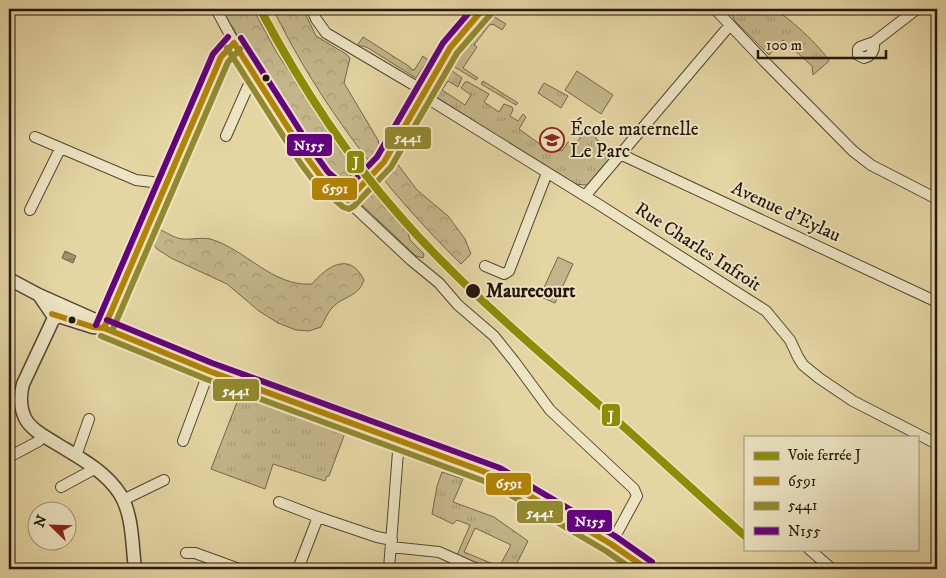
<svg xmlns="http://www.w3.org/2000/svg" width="946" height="578" viewBox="0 0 946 578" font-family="'IM FELL DW Pica',serif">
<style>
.grass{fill:url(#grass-tufts);stroke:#74664a}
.forest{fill:url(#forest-crowns);stroke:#74664a}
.garden{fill:#c3b589;stroke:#74664a}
.water{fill:url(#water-rules);stroke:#706247}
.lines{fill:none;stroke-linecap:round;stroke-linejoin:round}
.minor-tunnel{stroke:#beaf85;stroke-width:10;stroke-dasharray:10 5;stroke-linecap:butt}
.minor-casing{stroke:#544631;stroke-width:12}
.tertiary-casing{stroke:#544631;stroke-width:15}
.minor{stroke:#ede4c3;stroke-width:10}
.tertiary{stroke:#ede4c3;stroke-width:12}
.bus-1-casing{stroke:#ede4c3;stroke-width:10}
.bus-2-casing{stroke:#ede4c3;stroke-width:10}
.bus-3-casing{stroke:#ede4c3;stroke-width:10}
.bus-1{stroke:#b28304;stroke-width:6}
.bus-2{stroke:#92892c;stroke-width:6}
.bus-3{stroke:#640082;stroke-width:6}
.rail-1-casing{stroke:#ede4c3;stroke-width:11}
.rail-1{stroke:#8d8c04;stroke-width:8}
.bus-dot{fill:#24160b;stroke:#ede4c3;stroke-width:2}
.labels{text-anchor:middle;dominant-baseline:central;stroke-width:4;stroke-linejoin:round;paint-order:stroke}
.poi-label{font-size:19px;fill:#24160b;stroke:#ede4c3;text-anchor:start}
.street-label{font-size:19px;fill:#24160b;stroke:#ede4c3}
.stop-label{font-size:19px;font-weight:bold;fill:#24160b;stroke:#ede4c3;text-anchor:start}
.line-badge{stroke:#ede4c3;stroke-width:2}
.badge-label{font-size:14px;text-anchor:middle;font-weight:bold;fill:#fff}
</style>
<defs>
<pattern id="grass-tufts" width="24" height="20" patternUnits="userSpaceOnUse" patternTransform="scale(1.25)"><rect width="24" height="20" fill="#c3b589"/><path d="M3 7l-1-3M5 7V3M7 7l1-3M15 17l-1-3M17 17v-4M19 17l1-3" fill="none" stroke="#a79b75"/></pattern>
<pattern id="forest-crowns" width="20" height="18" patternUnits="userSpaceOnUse" patternTransform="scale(1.25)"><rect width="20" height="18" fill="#c3b589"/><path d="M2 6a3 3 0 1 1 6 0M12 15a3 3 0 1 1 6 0" fill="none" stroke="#a79b75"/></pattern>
<pattern id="water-rules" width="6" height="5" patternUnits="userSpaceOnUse" patternTransform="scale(1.25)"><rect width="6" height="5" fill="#a3946f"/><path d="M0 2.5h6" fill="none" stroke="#857859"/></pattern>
</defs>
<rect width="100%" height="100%" fill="#e4d5a3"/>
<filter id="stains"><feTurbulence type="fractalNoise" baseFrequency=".004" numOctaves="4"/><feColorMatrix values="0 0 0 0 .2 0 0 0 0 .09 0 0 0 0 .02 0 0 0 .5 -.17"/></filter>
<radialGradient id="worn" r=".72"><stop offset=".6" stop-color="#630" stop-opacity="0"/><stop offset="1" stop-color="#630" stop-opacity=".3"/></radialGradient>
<!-- grass -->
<path class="grass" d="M464,9L475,10L454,33L455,25Z
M729,9C741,9 760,6 772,9C783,11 824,50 829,61L813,75L812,66L783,40L769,55L735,21Z
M490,14L506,24L502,30L493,24L492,25L490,24L474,45L477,47L463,68L478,78L476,80L453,66L473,35Z
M363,37L410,67V68L413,70L415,69L423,56L428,60L416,78L368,48L363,46H357Z
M451,70L462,78L458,87L448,81L442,90L465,105L471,95L461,88L465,82H468L489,94L484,102L499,112L504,104L512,107L513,110L510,116L518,121L523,114L526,117L519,129L548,150L560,132L564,135L555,147L562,151L568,142L574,146L586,130L596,137V139L608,148L607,150L610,151L612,148L616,151L587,185L573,184L435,96L434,89L448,71Z
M483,81L518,103L516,105L481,84Z
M544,83L568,96L561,108L538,93Z
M250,391L297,410L299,415L345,433L329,476H327L325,481L273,464L265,489L211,469L241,392Z
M442,472L463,479L453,502L494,517L528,541L514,569H498L511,545L475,528L464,552L498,566L496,569H487L457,555L470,525L457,520L453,524L432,514L437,486Z"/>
<!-- forest -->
<path class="forest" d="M222,9H253L277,53L356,171C349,177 344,182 334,181C304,150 278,103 256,65C245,46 232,29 222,9Z
M273,9H303L316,36L346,54L350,58L344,83L378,140L380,148L372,158L383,172L390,160L396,162L417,190L448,216L465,239L471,254L461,264C385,189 320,105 273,9Z
M369,186L408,233L410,240L424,254L423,258L416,256L360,203L359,194Z
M157,229C166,231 173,238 182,239C191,240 201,237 210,239C246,249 272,287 312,284C327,266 350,251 364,280C358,297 346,295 334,306C328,311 325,320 321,327L309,331L296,330L278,323L259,311L227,284L171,258L157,249L151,241L154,231Z"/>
<!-- garden -->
<path class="garden" d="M577,71L613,95L601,114L565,90Z
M558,257L573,264L555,303L541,297L542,292Z"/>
<!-- water -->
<path class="water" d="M65,251L76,256L73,263L62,258Z"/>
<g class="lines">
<!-- minor-tunnel -->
<path class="minor-tunnel" d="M364,182L375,172"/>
<defs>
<path id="minor" d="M216,9L244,61L319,174L411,260L439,283L458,305L494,336L514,361L550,410L634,489L637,496L611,544
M312,9L316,19L326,33L424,91
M715,9L764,61L853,151L871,165L937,199
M874,42C875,50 872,56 864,58L858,55V49L860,47L874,42L917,9
M422,95L598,204L766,311L790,340L798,357L803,365L819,378L853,401L937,444
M226,136L249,84L255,76
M35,137L136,180L152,182L165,187
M620,154L937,302
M370,166L387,152
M375,172L384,162L450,48L483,9
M341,194L359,177
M585,196L730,25
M348,200L364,182
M30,210L60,149
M485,266L504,274L509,271L547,173
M104,328L221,57L234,43
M183,441L209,371
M76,456L89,419
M9,457L39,441L43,436
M61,487L96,468
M123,500L164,480
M279,502L318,517L298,569
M318,517L377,537L392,540
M391,547L439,552L477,569
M809,549L832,569
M186,553H195L239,569
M389,569L398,452L400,442"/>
<path id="tertiary" d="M9,279L39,295L93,319
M39,295L52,314L93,327L104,328L209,371L496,476L611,544L647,569
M63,306L58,316L53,320L23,384C20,395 20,407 25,418C31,430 46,437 57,444C80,458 105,471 120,494C133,515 132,545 135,569"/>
</defs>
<!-- minor casing -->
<use href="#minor" class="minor-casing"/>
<!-- tertiary casing -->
<use href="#tertiary" class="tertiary-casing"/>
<!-- minor -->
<use href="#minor" class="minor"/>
<!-- tertiary -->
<use href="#tertiary" class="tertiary"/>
<defs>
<path id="bus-1" d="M234,43L308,159L322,178L348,200L384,162L450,48L483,9
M52,314L93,327L104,328L209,371L496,476L611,544L647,569
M104,328L221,57L234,43"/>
<path id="bus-2" d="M227,48L301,164L316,184L343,207L349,209L354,206L391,167L457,53L490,15
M112,331L228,62L240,49
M101,336L206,379L492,484L606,551L632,569"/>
<path id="bus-3" d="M241,38L315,154L328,172L347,188L377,157L443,43L472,9
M107,320L212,363L500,468L615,536L652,562
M96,325L213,54L228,37"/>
</defs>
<!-- bus-1 casing -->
<use href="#bus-1" class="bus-1-casing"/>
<!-- bus-2 casing -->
<use href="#bus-2" class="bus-2-casing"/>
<!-- bus-3 casing -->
<use href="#bus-3" class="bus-3-casing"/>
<!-- bus-1 -->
<use href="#bus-1" class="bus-1"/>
<!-- bus-2 -->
<use href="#bus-2" class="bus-2"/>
<!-- bus-3 -->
<use href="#bus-3" class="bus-3"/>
<defs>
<path id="rail-1" d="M260,9C299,82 344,153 399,215C459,284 528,342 596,402C646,446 695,492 745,536"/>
</defs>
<!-- rail-1 casing -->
<use href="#rail-1" class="rail-1-casing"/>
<!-- rail-1 -->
<use href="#rail-1" class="rail-1"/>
</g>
<!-- icons -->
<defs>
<symbol id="school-ring" viewBox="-11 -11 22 22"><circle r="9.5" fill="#ede4c3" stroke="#8f2418" stroke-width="1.5"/><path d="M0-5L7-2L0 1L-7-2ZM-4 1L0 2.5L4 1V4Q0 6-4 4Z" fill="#8f2418"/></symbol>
</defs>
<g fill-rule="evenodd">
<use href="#school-ring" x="538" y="126" width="28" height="28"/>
</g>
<!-- markers -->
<g class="bus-dot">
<circle cx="266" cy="78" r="4.5"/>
<circle cx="473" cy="291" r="8"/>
<circle cx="72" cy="320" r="4.5"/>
</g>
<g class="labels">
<!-- poi labels -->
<g class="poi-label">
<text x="570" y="129">École maternelle<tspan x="570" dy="22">Le Parc</tspan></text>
</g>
<!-- street labels -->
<g class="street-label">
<text transform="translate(786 212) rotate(25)">Avenue d'Eylau</text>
<text transform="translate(698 247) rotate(33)">Rue Charles Infroit</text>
</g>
<!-- stop labels -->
<g class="stop-label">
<text x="486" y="291">Maurecourt</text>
</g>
</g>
<g class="line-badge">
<rect x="384" y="126" width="48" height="24" rx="5" fill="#92892c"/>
<rect x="286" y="133" width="47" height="24" rx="5" fill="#640082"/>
<rect x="346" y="150" width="19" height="24" rx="5" fill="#8d8c04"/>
<rect x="311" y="177" width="47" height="24" rx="5" fill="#b28304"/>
<rect x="212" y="378" width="48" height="24" rx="5" fill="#92892c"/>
<rect x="601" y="403" width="20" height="24" rx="5" fill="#8d8c04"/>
<rect x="485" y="472" width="47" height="24" rx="5" fill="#b28304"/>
<rect x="516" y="500" width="48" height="24" rx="5" fill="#92892c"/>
<rect x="566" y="509" width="47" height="24" rx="5" fill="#640082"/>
</g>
<g class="badge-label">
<text x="408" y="142">5441</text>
<text x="309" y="150">N155</text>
<text x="356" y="166">J</text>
<text x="335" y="193">6591</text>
<text x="236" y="395">5441</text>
<text x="611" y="420">J</text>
<text x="509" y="488">6591</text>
<text x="540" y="517">5441</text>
<text x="590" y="526">N155</text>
</g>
<!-- margin -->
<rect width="946" height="578" fill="none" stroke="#e4d5a3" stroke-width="30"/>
<rect x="10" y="10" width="926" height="558" fill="none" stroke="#24160b" stroke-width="2.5"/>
<rect x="15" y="15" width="916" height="548" fill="none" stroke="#24160b"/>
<!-- legend -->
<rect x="744" y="436" width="175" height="115" fill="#ede4c3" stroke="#9d9279"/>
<rect x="754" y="452" width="25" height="8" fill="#8d8c04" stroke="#9d9279"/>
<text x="788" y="460" font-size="15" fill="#24160b">Voie ferrée J</text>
<rect x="754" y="477" width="25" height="8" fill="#b28304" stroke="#9d9279"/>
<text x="788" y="486" font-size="15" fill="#24160b">6591</text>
<rect x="754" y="502" width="25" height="8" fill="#92892c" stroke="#9d9279"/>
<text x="788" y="510" font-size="15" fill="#24160b">5441</text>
<rect x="754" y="527" width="25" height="8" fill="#640082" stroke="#9d9279"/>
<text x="788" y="536" font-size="15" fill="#24160b">N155</text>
<!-- north arrow -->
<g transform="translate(52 526) rotate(293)"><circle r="24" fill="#ede4c3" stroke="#9d9279"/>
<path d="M0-4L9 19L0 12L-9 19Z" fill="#8f2418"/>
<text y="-8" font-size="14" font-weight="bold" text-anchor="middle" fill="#24160b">N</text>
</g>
<!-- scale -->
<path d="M758 50v8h128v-8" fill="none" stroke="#24160b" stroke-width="2.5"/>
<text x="766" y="50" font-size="15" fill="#24160b" stroke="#ede4c3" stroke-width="4" paint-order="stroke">100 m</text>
<rect width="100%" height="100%" filter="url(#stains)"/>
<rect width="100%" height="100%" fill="url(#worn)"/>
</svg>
